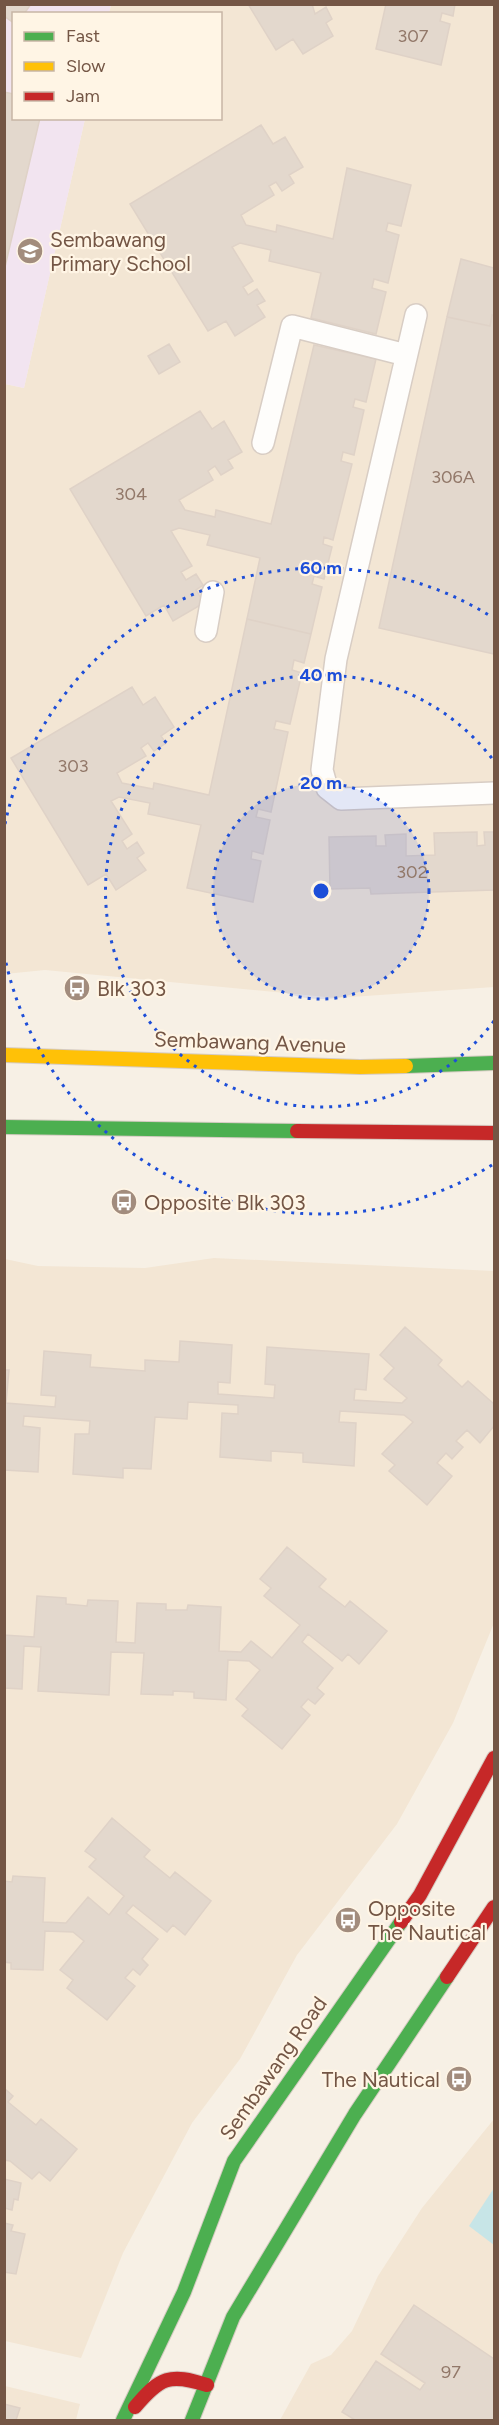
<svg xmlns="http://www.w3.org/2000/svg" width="499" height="2425" viewBox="0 0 499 2425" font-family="Figtree,sans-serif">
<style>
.residential{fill:#f3e6d4}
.education{fill:#f2e4f0}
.water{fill:#c7e5e7}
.building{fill:#e3d8cd;stroke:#dfd2c7;stroke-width:1.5}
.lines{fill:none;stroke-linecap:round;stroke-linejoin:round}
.lane-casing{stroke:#d8cdc4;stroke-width:24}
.fast-casing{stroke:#d5cbc2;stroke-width:16}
.slow-casing{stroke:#d5cbc2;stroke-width:16}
.jam-casing{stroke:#d5cbc2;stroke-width:16}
.lane{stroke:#fefdfb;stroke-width:21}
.fast{stroke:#4caf50;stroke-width:14}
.slow{stroke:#ffc107;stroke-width:14}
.jam{stroke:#c62828;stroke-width:14}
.ring{fill:none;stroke:#1d4ed8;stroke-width:3;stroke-dasharray:3 6}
.labels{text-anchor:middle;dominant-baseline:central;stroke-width:4.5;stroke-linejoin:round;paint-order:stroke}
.number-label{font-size:18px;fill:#927869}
.poi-label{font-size:21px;fill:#745645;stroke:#fff5e5;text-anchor:start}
.street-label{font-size:21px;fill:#745645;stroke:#fff5e5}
.centre{fill:#1d4ed8;stroke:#fff5e5;stroke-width:3}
.ring-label{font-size:18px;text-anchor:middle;font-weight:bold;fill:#1d4ed8;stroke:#fff5e5;stroke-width:4.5;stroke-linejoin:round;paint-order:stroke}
</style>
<rect width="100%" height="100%" fill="#f7f0e5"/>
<!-- residential -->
<path class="residential" d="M111,5H494V987L337,998L45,970L5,974V384L24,388L85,119L220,118V14L109,13Z
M214,1258L494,1271V1623L453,1723L397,1824L297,1955L240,2059L192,2123L123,2253L81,2358L5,2341V1259L38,1266L145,1268Z
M494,2119V2420H280L311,2364L331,2355L352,2331L378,2276L422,2208Z
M5,2386L80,2404L76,2420H5Z"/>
<!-- education -->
<path class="education" d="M5,5H111L109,13L14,14V118L85,119L24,388L5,384Z"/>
<!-- water -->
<path class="water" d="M494,2188V2245L469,2226Z"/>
<!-- building -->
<path class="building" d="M4,4H31L24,14H14V23L4,16Z
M248,4H312L315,14L326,7L332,19L326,23L333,36L303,54L293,39L276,50Z
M386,4H455L453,16L442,13L440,21L450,24L441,65L376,49Z
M4,92L14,94V118H40L4,271Z
M261,125L273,144L285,137L303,167L289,175L294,183L282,191L276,182L269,186L274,195L241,215L246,225L276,232L277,225L333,239L347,168L411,185L401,226L388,223L386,231L399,235L388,283L374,279L372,288L386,292L376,334L311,318L321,273L269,261L271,250L240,243L232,247L253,281L243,287L248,295L257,289L265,301L257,305L265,317L235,336L226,321L208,331L130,204Z
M461,259L494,268V316L492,315L490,326L447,317Z
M492,315L494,316V654L379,628L447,317L490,326Z
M169,344L180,362L159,374L148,356Z
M314,345L376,359L366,402L355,399L353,407L364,410L354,455L343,452L341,461L352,464L333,540L324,537L323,544L332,547L324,579L314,576L312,584L322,587L311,634L247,619L260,558L207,545L210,535L179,528L171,531L192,566L181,572L186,580L196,574L203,585L196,590L204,603L173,621L164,605L146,616L70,489L200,411L212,429L224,421L242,452L228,460L233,468L221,475L215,466L208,471L213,480L179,500L185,510L215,517L216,510L271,524Z
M247,619L311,634L304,663L294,660L292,670L302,673L290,724L276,721L274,729L288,732L271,812L258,809L256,817L270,820L263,854L252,851L251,859L261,861L253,902L187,888L201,825L148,814L150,803L119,797L111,801L132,834L122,841L127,849L137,842L144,853L137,858L146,870L116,890L106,874L88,885L11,758L132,687L143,705L155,697L174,727L161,736L166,743L154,751L148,743L141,748L146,756L117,773L122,783L153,789L154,783L209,795Z
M477,832V846L485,845L484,832H494V890L371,894L370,888L330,889L329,837L376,836V846H386L385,835L406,834V856L435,855L434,833Z
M405,1327L442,1360L438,1365L462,1387L468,1381L494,1404V1426L480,1443L467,1430L456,1441L463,1447L452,1459L446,1453L437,1463L452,1476L427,1505L389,1471L395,1465L382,1454L413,1422L404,1415L340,1411L339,1422L356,1423L354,1466L303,1462V1453L271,1451V1461L220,1457L222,1413L238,1414V1405L188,1402L187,1419L155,1417L151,1469L123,1468V1478L73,1474L75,1434H89L90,1421L24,1416L23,1426L40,1428L38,1472L4,1470V1370H9L6,1403L55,1407L56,1396L41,1395L44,1351L91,1355L90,1367L145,1371V1360L179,1362L180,1341L232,1345L230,1383L218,1382V1394L274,1398L275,1385L265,1384L267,1347L369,1354L366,1390L355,1389L354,1400L402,1403L407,1398L384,1379L394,1368L380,1355Z
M287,1547L326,1579L319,1587L345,1607L350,1601L387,1631L359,1664L348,1654L342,1661L308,1634L302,1642L333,1668L317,1688L324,1694L315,1704L308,1699L301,1707L310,1715L282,1749L242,1716L248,1709L236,1699L260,1670L249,1661L228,1660L226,1700L194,1698V1692L173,1691V1695L141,1694L144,1653L111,1652L109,1695L38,1691L41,1647L24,1646L22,1689L4,1688V1635L34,1637L37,1596L66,1598V1604L87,1606L88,1600L118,1601L116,1642L135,1643L137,1603L166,1604V1610H187L188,1605L221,1607L219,1651L241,1652L251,1641L272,1658L300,1625L264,1596L271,1588L260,1579Z
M112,1818L150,1850L144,1857L170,1878L175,1872L211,1901L185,1935L173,1925L167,1932L133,1905L126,1913L158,1939L142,1959L148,1965L140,1975L133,1969L125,1978L135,1986L107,2020L67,1988L73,1980L60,1970L84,1941L73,1932L45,1931L43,1970L11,1969V1963L4,1962V1881L12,1882L13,1876L45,1878L43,1922L66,1923L88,1897L109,1915L124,1896L89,1867L96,1859L85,1851Z
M4,2088L13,2096L8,2102L36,2125L41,2119L77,2149L50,2181L39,2172L32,2179L10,2161L4,2160Z
M4,2179L21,2183L18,2200L14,2199L12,2210L4,2208Z
M4,2223L13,2225L11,2231L25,2234L16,2274L4,2272Z
M414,2305L494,2359V2420H355L342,2412L376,2361L420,2390L425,2383L381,2354Z
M4,2404L20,2408L16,2420H4Z"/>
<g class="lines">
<defs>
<path id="lane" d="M416,315L336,659L322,770L327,788L341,799L494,793
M263,443L292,326L406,355
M206,631L213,592"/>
<path id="fast" d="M406,1066L494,1063
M4,1127L297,1131
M123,2420L184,2292L234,2161L401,1922
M192,2420L233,2317L355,2114L447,1977"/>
<path id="slow" d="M4,1055L360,1067L406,1066"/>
<path id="jam" d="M297,1131L494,1133
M401,1922L420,1895L494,1758
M447,1977L494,1907
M135,2407C160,2377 170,2373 207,2385"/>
</defs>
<!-- lane casing -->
<use href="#lane" class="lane-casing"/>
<!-- fast casing -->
<use href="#fast" class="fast-casing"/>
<!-- slow casing -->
<use href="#slow" class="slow-casing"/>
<!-- jam casing -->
<use href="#jam" class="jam-casing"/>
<!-- lane -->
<use href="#lane" class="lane"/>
<!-- fast -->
<use href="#fast" class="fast"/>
<!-- slow -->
<use href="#slow" class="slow"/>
<!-- jam -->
<use href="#jam" class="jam"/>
</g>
<!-- distance rings -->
<circle cx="321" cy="891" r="108" fill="#1d4ed8" fill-opacity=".12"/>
<g class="ring">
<circle cx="321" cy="891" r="108"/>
<path d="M494 1021A216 216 0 1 1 494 761"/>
<path d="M492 1165A323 323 0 0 1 5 958M5 824A323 323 0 0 1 492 617"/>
</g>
<!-- icons -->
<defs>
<symbol id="school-disc" viewBox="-11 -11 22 22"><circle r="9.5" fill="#a28c7d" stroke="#fff5e5"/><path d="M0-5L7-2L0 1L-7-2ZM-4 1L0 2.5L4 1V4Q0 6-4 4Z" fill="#fff"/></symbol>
<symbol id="bus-disc" viewBox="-11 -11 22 22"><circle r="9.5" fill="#a28c7d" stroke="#fff5e5"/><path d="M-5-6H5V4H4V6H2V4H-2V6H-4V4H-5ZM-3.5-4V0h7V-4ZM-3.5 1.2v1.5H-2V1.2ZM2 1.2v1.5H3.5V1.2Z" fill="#fff"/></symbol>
</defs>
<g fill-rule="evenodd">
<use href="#school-disc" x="15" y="236" width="30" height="30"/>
<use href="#bus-disc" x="62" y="973" width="30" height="30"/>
<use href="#bus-disc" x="109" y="1187" width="30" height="30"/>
<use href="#bus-disc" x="333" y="1905" width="30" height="30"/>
<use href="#bus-disc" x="444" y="2064" width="30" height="30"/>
</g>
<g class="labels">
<!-- number labels -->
<g class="number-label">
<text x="413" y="36">307</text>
<text x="453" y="477">306A</text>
<text x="131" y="494">304</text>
<text x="73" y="766">303</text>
<text x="412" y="872">302</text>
<text x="451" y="2372">97</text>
</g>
<!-- poi labels -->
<g class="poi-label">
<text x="50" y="239">Sembawang<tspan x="50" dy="24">Primary School</tspan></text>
<text x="97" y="988">Blk 303</text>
<text x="144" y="1202">Opposite Blk 303</text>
<text x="368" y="1908">Opposite<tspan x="368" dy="24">The Nautical</tspan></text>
<text x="440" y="2079" text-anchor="end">The Nautical</text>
</g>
<!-- street labels -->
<g class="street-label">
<text transform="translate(250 1042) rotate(2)">Sembawang Avenue</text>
<text transform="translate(273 2068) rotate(-55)">Sembawang Road</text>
</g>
</g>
<circle cx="321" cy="891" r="9" class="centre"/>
<g class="ring-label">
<text x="321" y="574">60 m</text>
<text x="321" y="681">40 m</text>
<text x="321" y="789">20 m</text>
</g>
<!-- border -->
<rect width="499" height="2425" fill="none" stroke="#745645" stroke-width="12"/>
<!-- legend -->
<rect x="12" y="12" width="210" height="108" fill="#fff5e5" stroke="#c7b5a5" stroke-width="1.5"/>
<rect x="24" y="32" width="30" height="9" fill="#4caf50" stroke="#c7b5a5" stroke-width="1.5"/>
<text x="66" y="42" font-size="18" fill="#745645">Fast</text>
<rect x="24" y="62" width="30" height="9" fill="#ffc107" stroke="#c7b5a5" stroke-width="1.5"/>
<text x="66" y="72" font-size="18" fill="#745645">Slow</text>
<rect x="24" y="92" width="30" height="9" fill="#c62828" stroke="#c7b5a5" stroke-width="1.5"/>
<text x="66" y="102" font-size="18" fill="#745645">Jam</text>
</svg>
